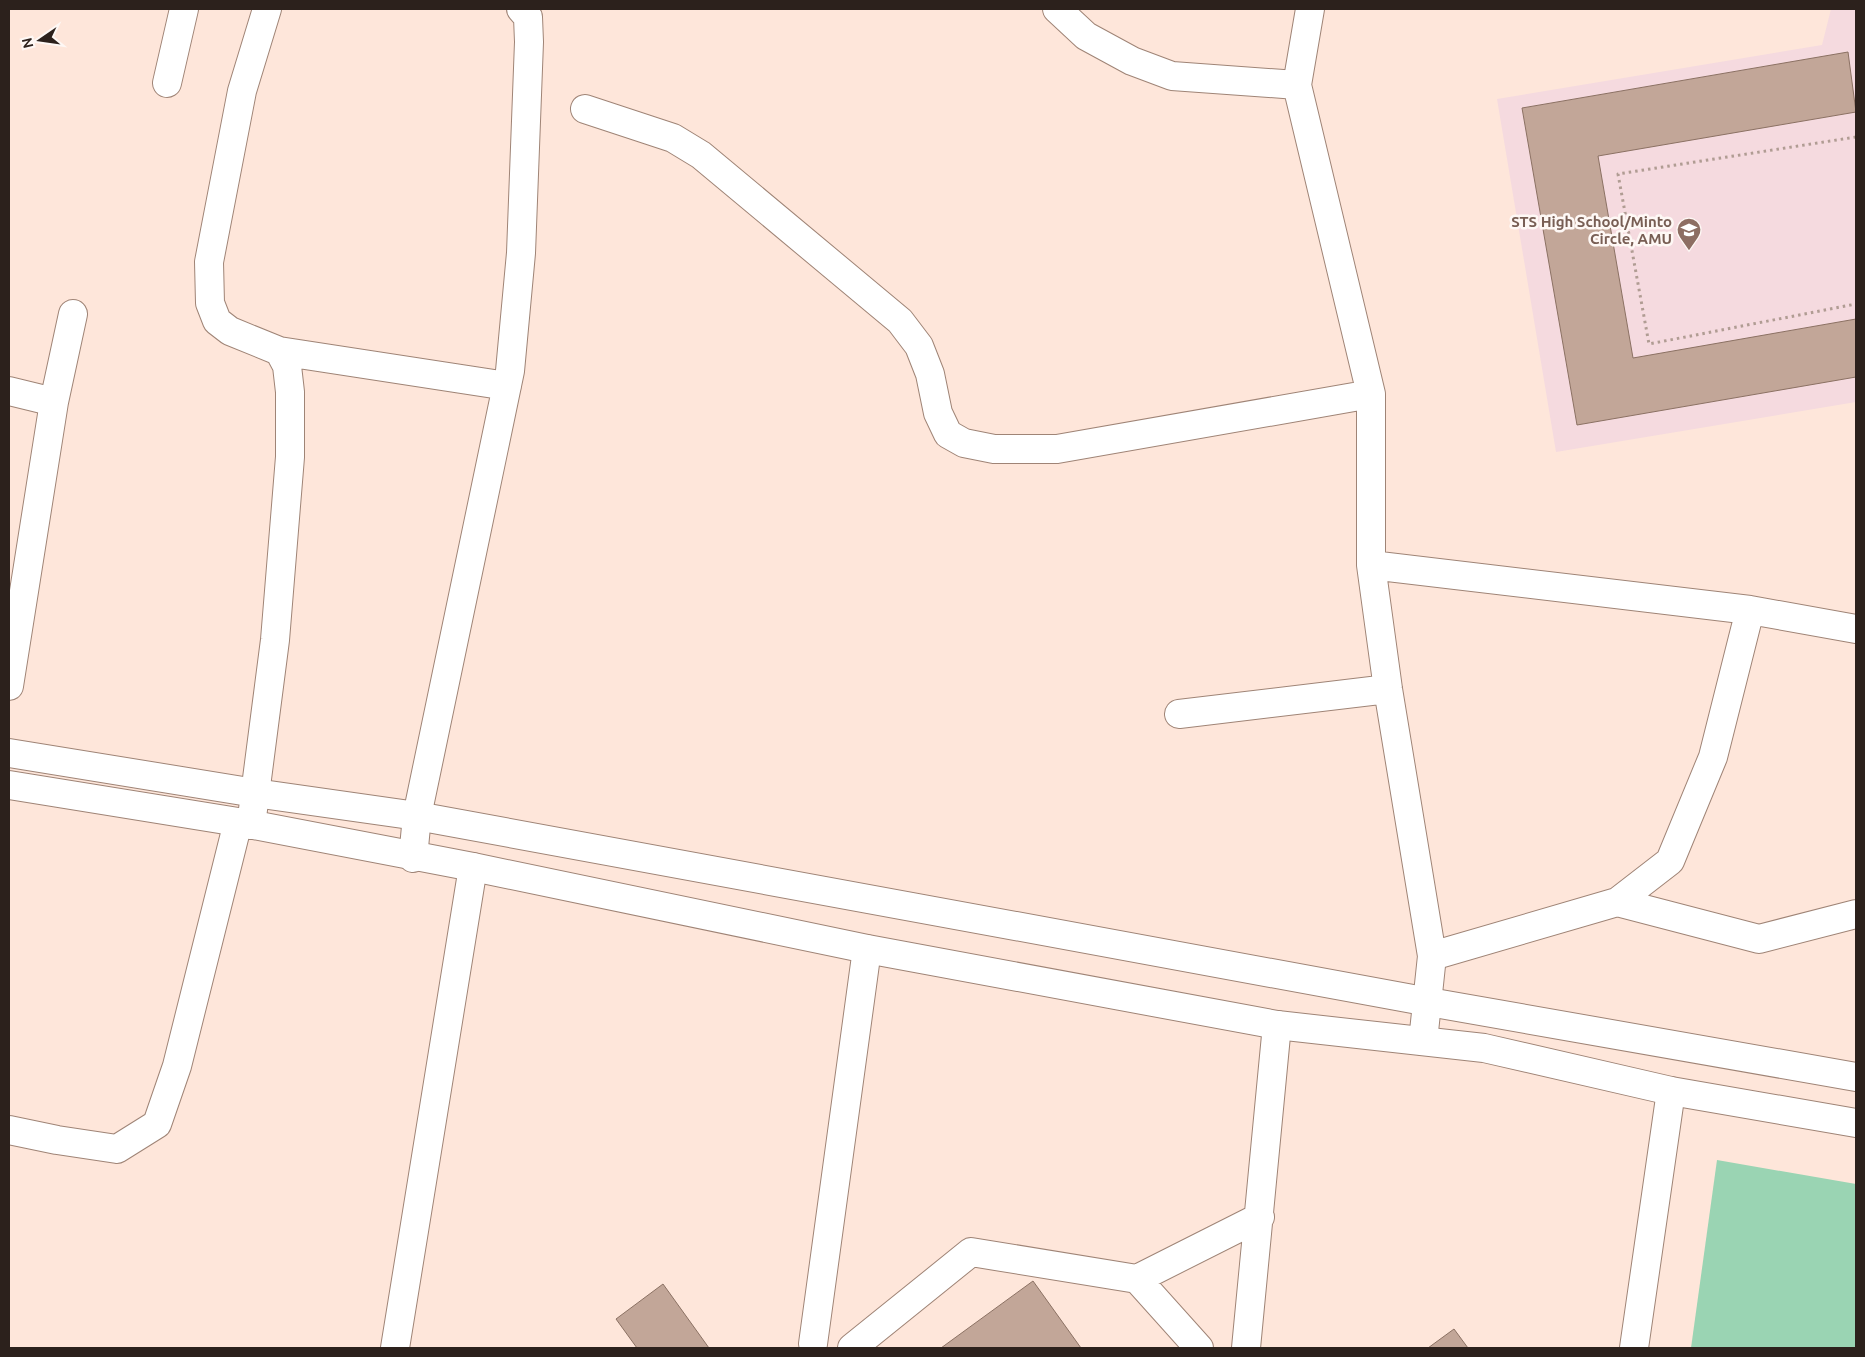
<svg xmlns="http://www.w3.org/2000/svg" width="1865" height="1357" viewBox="0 0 1865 1357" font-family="Ubuntu,sans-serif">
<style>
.education{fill:#f5dadf}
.green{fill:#9ad4b3}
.building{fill:#c2a698;stroke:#8b7163}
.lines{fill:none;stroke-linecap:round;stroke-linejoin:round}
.minor-casing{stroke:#9f8476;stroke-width:30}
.major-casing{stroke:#9f8476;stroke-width:30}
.path{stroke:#b09c93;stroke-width:3;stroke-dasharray:2.5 4;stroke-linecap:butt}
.minor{stroke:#fff;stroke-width:28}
.major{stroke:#fff;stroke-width:28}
.labels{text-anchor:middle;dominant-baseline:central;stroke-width:5;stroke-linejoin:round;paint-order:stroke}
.education-label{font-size:15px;font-weight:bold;fill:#785e54;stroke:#fef8f5;text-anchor:end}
</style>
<rect width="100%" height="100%" fill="#fee6da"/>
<!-- education -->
<path class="education" d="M1831,9H1856V402L1556,452L1497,99L1822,45Z"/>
<!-- green -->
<path class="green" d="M1717,1160L1856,1184V1348H1691Z"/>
<!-- building -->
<path class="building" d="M1848,52L1856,112L1598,156L1633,358L1856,319V377L1577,425L1522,108Z
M1033,1281L1081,1348H941Z
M663,1284L709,1348H637L616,1319Z
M1454,1329L1468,1348H1428Z"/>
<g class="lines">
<defs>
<path id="minor" d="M1057,9L1086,36L1132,61L1172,76L1297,85
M1310,9L1297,85L1371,394V565L1388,689L1432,956L1423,1041
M167,83L184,9
M585,109L673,138L701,155L900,321L919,346L930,374L938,413L948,434L964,443L994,449H1057L1371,394
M279,351L507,386
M9,391L54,402
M1371,565L1750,610L1856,629
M9,686L54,402L73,314
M1179,714L1388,689
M251,825L275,640L290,457V392L287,366L279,351L230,331L217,321L210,303L209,262L242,91L267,9
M413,858L417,816L510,371L521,253L529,42L528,17L521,9
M1617,902L1670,861L1713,757L1750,610
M1432,956L1617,902L1759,939L1856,914
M9,1130L57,1140L117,1149L157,1124L177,1066L238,822
M1137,1279L1199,1348
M813,1344L867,949
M395,1348L473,867
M852,1348L971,1252L1137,1279L1260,1217
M1246,1348L1277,1025
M1634,1348L1671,1091"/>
<path id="major" d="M9,753L255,793L417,816L1429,1002L1856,1077
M9,785L238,822L473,867L867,949L1277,1025L1484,1048L1671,1091L1856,1123"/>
</defs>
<!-- minor casing -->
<use href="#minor" class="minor-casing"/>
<!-- major casing -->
<use href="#major" class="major-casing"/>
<!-- path -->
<path class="path" d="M1856,137L1618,174L1649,344L1856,304"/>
<!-- minor -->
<use href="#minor" class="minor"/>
<!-- major -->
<use href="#major" class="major"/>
</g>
<!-- icons -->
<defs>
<symbol id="school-pin" viewBox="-11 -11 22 30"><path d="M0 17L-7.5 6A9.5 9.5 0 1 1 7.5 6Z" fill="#8d6e63" stroke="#fef8f5"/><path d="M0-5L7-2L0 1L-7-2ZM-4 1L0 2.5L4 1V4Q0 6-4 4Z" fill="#fff"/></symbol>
</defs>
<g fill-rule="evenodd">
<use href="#school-pin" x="1675" y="216" width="28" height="38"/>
</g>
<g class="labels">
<!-- education labels -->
<g class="education-label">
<text x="1672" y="221">STS High School/Minto<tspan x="1672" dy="17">Circle, AMU</tspan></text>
</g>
</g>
<!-- border -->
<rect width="1865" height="1357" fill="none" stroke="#2c211c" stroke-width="20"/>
<!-- north arrow -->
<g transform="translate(40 40) rotate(257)" stroke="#fef8f5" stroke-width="4" paint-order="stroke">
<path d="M0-4L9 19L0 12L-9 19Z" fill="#2c211c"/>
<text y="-8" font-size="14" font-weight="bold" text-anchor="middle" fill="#2c211c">N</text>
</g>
</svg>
